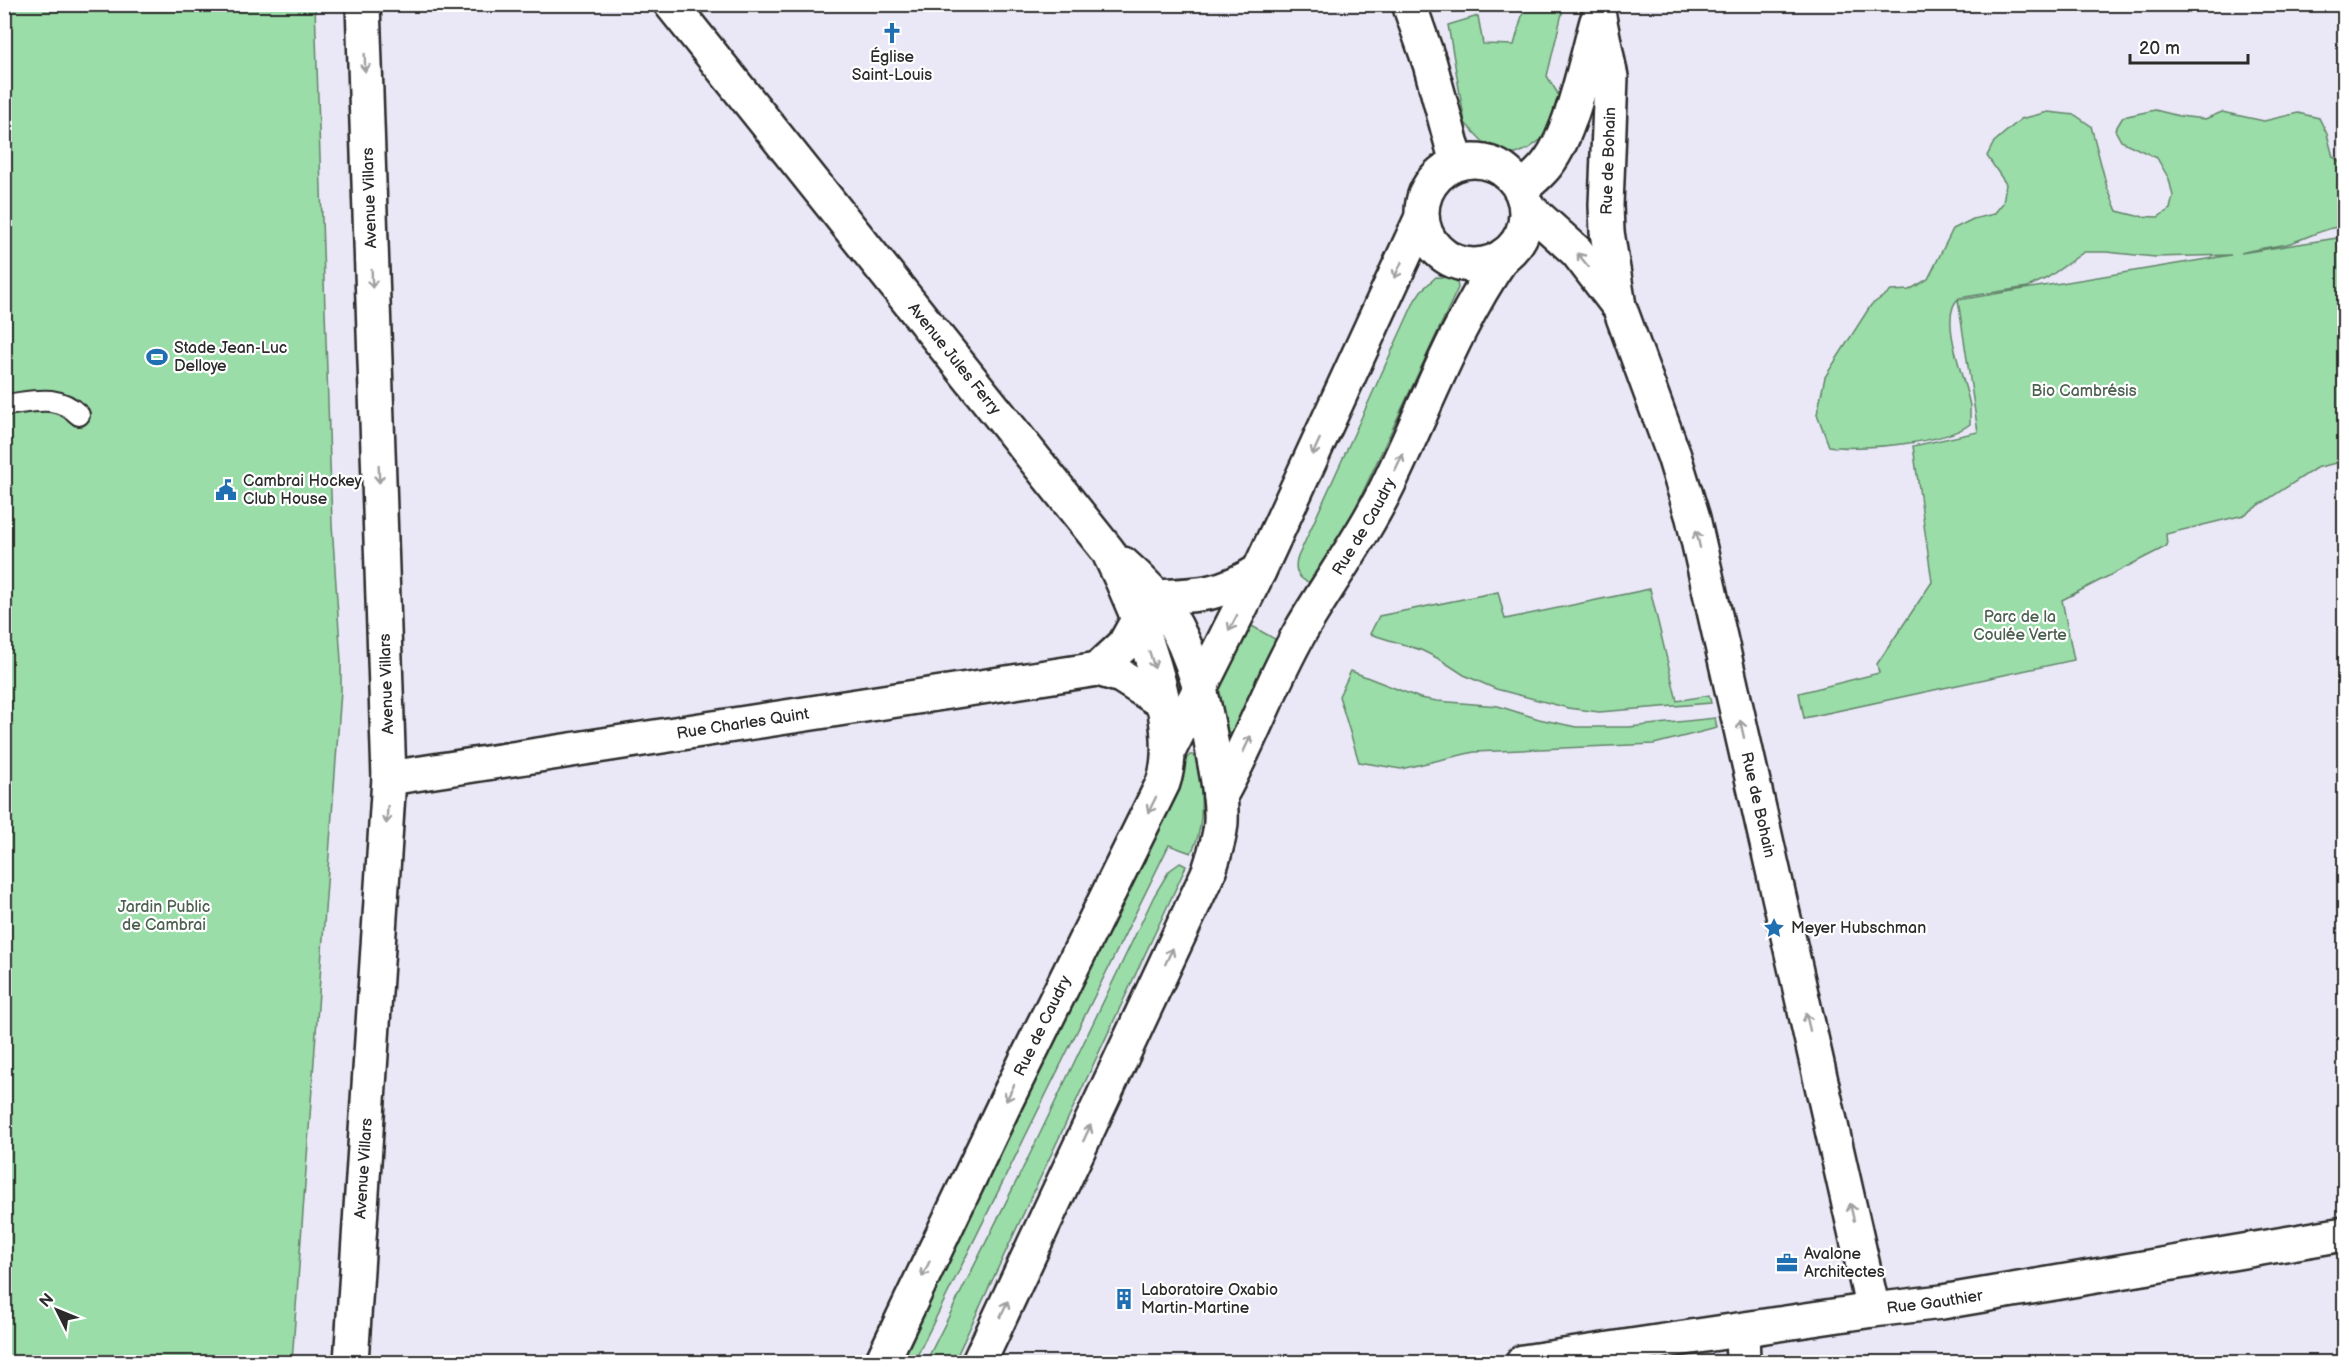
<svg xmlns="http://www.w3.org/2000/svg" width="2349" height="1367" viewBox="0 0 2349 1367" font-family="'Balsamiq Sans',sans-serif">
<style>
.green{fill:#9adda8;stroke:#62846a;stroke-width:1.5}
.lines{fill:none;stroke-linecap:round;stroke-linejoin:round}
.lane-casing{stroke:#2b2b2b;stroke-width:24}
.street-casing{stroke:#2b2b2b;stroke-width:38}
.secondary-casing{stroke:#2b2b2b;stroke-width:38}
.lane{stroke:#fff;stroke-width:20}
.street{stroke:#fff;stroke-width:33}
.secondary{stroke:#fff;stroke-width:33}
.oneway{stroke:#a0a0a0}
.labels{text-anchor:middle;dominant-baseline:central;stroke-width:4.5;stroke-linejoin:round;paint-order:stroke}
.poi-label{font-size:16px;fill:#2b2b2b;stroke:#fff;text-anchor:start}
.street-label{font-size:16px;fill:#2b2b2b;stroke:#fff}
.park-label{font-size:16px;fill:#4c6050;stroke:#fff}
</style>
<rect width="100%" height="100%" fill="#eae8f7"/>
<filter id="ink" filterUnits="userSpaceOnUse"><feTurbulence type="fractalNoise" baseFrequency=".0167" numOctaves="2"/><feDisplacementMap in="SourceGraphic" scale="12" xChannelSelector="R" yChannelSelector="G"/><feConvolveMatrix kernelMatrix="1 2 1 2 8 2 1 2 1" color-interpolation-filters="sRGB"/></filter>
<g filter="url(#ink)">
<!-- green -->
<path class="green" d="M4,5H315L332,524L341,661V691L292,1362H5Z
M1525,5H1564L1547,76L1560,97L1554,120L1543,138L1528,149L1516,154H1502L1489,148L1465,123L1448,25L1478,16L1483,44L1514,45Z
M2155,110L2179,116L2205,119L2222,112L2264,121L2298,113L2319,118L2327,134L2333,157L2344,164V226C2325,227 2306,239 2287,244C2271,247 2255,249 2241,253L2344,237V461L2316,468L2244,515L2166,534L2167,546L2062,600L2074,660L1804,718L1799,693L1879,673L1877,664L1932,582L1913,446L1978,432L1958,300L2231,255L2155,257L2106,252H2084L2047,278L2028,287L1959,298C1937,316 1966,381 1970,406C1970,412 1970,418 1970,424C1947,443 1859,451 1829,446L1817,414L1825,377L1871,305L1891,291L1909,290L1928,279L1953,229L1973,219L1994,214L2003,203L2006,184L1987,156L1994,142L2021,119L2048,112L2075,115L2091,126L2107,187L2117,211L2137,216L2158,217L2170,209L2173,196L2169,179L2157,158L2121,141L2115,130L2123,117Z
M1436,277L1451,278L1457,282L1458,288L1321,582C1304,585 1293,576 1297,559L1415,300L1421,291Z
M1650,589L1677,701L1709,695L1711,703L1599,712L1568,708L1496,689L1464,675L1441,660L1421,650L1370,634L1379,616L1498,592L1505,619Z
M1250,625L1280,642L1229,747L1219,689Z
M1351,671L1420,698L1437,701L1498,706L1539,719L1576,727H1629L1715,718L1717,728L1654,744L1474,752L1401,769L1359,762L1339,696Z
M1190,755H1194L1199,761C1200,792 1207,825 1191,853L1169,845L914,1362H904V1350L1173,792L1186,759Z
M1180,863L1186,866L1183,873L954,1362H926L1036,1142L1154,896L1169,871Z"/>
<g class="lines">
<defs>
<path id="lane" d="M4,405C33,402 57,393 79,415"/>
<g id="street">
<path d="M1409,4L1430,64L1457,163"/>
<path id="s1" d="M1599,17L1611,77L1606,205L1607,232L1619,306L1674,456L1693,518L1873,1310"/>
<circle cx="1474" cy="213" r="52"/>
<path d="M1521,189C1531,181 1541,173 1548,163C1572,132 1586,60 1597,21"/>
<path d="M1526,206L1577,252L1616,303"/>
<path d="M1156,597C1201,595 1220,595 1259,571"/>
<path d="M1098,669L1124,645L1139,618"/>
<path d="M1169,750L1259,571L1422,217"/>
<path id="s2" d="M389,778L1098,669L1121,676L1162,702"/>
<path id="s3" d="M1220,796C1250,743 1270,685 1300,632C1329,582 1364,535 1389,483C1426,407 1455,325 1504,255"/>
<path d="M1742,1331L1743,1362"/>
<path id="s4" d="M351,1362L389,778L363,4"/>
<path id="s5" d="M1523,1362L1873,1310L1942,1302L2344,1234"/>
</g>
<g id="secondary">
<path id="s6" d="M671,4L1108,551C1136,607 1184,722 1163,783L1007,1099L882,1362"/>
<path d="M979,1362L1209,871C1214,855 1220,839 1221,822C1222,801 1218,780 1214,759C1206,707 1195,656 1167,611C1155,594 1139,578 1123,564"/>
</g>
</defs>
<!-- lane casing -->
<use href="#lane" class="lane-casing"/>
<!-- street casing -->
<use href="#street" class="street-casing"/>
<!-- secondary casing -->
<use href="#secondary" class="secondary-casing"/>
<!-- lane -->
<use href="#lane" class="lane"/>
<!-- street -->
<use href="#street" class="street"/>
<!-- secondary -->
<use href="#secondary" class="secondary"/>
</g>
<!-- one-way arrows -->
<defs><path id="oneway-shaft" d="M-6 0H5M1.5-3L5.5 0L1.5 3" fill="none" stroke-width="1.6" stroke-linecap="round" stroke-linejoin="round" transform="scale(1.5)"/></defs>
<g class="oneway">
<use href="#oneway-shaft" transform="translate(365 63) rotate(88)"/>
<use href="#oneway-shaft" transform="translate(1583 260) rotate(-129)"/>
<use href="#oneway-shaft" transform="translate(1398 270) rotate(115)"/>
<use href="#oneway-shaft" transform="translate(372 279) rotate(88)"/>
<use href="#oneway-shaft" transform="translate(1316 447) rotate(115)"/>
<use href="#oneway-shaft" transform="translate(1399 462) rotate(-65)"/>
<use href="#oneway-shaft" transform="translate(379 474) rotate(88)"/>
<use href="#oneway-shaft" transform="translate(1698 539) rotate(-103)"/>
<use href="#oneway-shaft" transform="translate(1233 623) rotate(117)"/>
<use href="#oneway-shaft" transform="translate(1152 660) rotate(73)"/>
<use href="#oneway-shaft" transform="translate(1742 729) rotate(-103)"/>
<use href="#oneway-shaft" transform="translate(1247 744) rotate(-65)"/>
<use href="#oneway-shaft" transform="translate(1152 805) rotate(116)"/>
<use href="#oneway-shaft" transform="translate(387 815) rotate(94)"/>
<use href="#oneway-shaft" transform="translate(1169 956) rotate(-65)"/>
<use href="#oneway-shaft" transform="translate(1808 1022) rotate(-103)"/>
<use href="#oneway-shaft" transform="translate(1010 1093) rotate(116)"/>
<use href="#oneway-shaft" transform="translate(1087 1133) rotate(-65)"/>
<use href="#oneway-shaft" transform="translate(1852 1212) rotate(-103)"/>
<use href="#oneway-shaft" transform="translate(926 1269) rotate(115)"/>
<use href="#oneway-shaft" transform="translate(1004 1309) rotate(-65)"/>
</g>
</g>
<!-- icons -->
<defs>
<symbol id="church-bare" viewBox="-9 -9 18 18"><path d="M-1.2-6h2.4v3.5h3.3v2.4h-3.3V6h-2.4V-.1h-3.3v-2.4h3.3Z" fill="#1f6fb2" stroke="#fff" stroke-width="2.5" paint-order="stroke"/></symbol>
<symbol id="stadium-bare" viewBox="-9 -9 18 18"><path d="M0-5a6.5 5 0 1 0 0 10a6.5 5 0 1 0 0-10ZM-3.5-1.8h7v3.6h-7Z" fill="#1f6fb2" stroke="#fff" stroke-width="2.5" paint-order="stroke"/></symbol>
<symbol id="civic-bare" viewBox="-9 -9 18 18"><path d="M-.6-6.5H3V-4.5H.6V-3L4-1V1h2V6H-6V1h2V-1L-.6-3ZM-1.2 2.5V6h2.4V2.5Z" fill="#1f6fb2" stroke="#fff" stroke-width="2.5" paint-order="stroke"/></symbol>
<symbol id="sight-bare" viewBox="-9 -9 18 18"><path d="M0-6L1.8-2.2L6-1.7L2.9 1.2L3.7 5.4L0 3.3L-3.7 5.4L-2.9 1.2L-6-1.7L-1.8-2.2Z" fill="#1f6fb2" stroke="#fff" stroke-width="2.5" paint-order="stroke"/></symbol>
<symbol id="office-bare" viewBox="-9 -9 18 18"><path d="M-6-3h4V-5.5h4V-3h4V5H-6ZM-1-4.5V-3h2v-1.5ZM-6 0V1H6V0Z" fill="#1f6fb2" stroke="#fff" stroke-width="2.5" paint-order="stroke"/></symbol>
<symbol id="building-bare" viewBox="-9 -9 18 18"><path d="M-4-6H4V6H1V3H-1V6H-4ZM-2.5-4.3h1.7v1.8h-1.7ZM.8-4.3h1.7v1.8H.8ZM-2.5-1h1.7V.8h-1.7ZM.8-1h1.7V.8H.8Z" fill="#1f6fb2" stroke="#fff" stroke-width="2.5" paint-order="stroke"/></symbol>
</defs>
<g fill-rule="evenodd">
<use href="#church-bare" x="877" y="18" width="30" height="30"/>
<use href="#stadium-bare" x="142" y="342" width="30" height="30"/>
<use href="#civic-bare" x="211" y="475" width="30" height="30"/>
<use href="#sight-bare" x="1759" y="913" width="30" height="30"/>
<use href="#office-bare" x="1772" y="1248" width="30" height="30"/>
<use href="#building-bare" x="1109" y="1284" width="30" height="30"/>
</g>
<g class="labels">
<!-- poi labels -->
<g class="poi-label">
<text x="892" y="57" text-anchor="middle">Église<tspan x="892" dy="18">Saint-Louis</tspan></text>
<text x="174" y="348">Stade Jean-Luc<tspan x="174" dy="18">Delloye</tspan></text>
<text x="243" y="481">Cambrai Hockey<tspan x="243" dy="18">Club House</tspan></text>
<text x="1791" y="928">Meyer Hubschman</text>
<text x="1804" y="1254">Avalone<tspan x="1804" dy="18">Architectes</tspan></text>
<text x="1141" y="1290">Laboratoire Oxabio<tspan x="1141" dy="18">Martin-Martine</tspan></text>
</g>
<!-- street labels -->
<g class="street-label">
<text transform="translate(1609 161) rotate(-88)">Rue de Bohain</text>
<text transform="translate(370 198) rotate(-92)">Avenue Villars</text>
<text stroke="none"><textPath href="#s6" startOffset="454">Avenue Jules Ferry</textPath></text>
<text stroke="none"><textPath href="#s3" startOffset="306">Rue de Caudry</textPath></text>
<text transform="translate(387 684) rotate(-92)">Avenue Villars</text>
<text stroke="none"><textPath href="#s2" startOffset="358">Rue Charles Quint</textPath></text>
<text stroke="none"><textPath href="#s1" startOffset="810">Rue de Bohain</textPath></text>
<text transform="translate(1043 1026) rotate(-64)">Rue de Caudry</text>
<text stroke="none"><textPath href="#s4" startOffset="194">Avenue Villars</textPath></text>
<text stroke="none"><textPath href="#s5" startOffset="416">Rue Gauthier</textPath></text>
</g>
<!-- park labels -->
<g class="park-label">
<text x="2084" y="391">Bio Cambrésis</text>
<text x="2020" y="617">Parc de la<tspan x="2020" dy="18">Coulée Verte</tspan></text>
<text x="164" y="907">Jardin Public<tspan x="164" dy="18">de Cambrai</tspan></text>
</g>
</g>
<!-- margin -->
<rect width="2349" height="1367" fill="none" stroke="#fff" stroke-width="24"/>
<rect x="12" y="12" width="2325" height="1343" fill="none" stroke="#2b2b2b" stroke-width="2" filter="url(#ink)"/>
<!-- north arrow -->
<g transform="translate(57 1310) rotate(313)" stroke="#ffffff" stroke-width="4.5" paint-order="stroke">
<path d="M0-4.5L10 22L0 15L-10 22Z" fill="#2b2b2b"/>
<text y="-9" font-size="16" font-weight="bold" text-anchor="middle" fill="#2b2b2b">N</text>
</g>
<!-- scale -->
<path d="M2130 54v9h118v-9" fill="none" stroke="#2b2b2b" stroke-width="3"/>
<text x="2139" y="54" font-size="18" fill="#2b2b2b" stroke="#ffffff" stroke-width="4.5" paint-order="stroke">20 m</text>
</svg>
